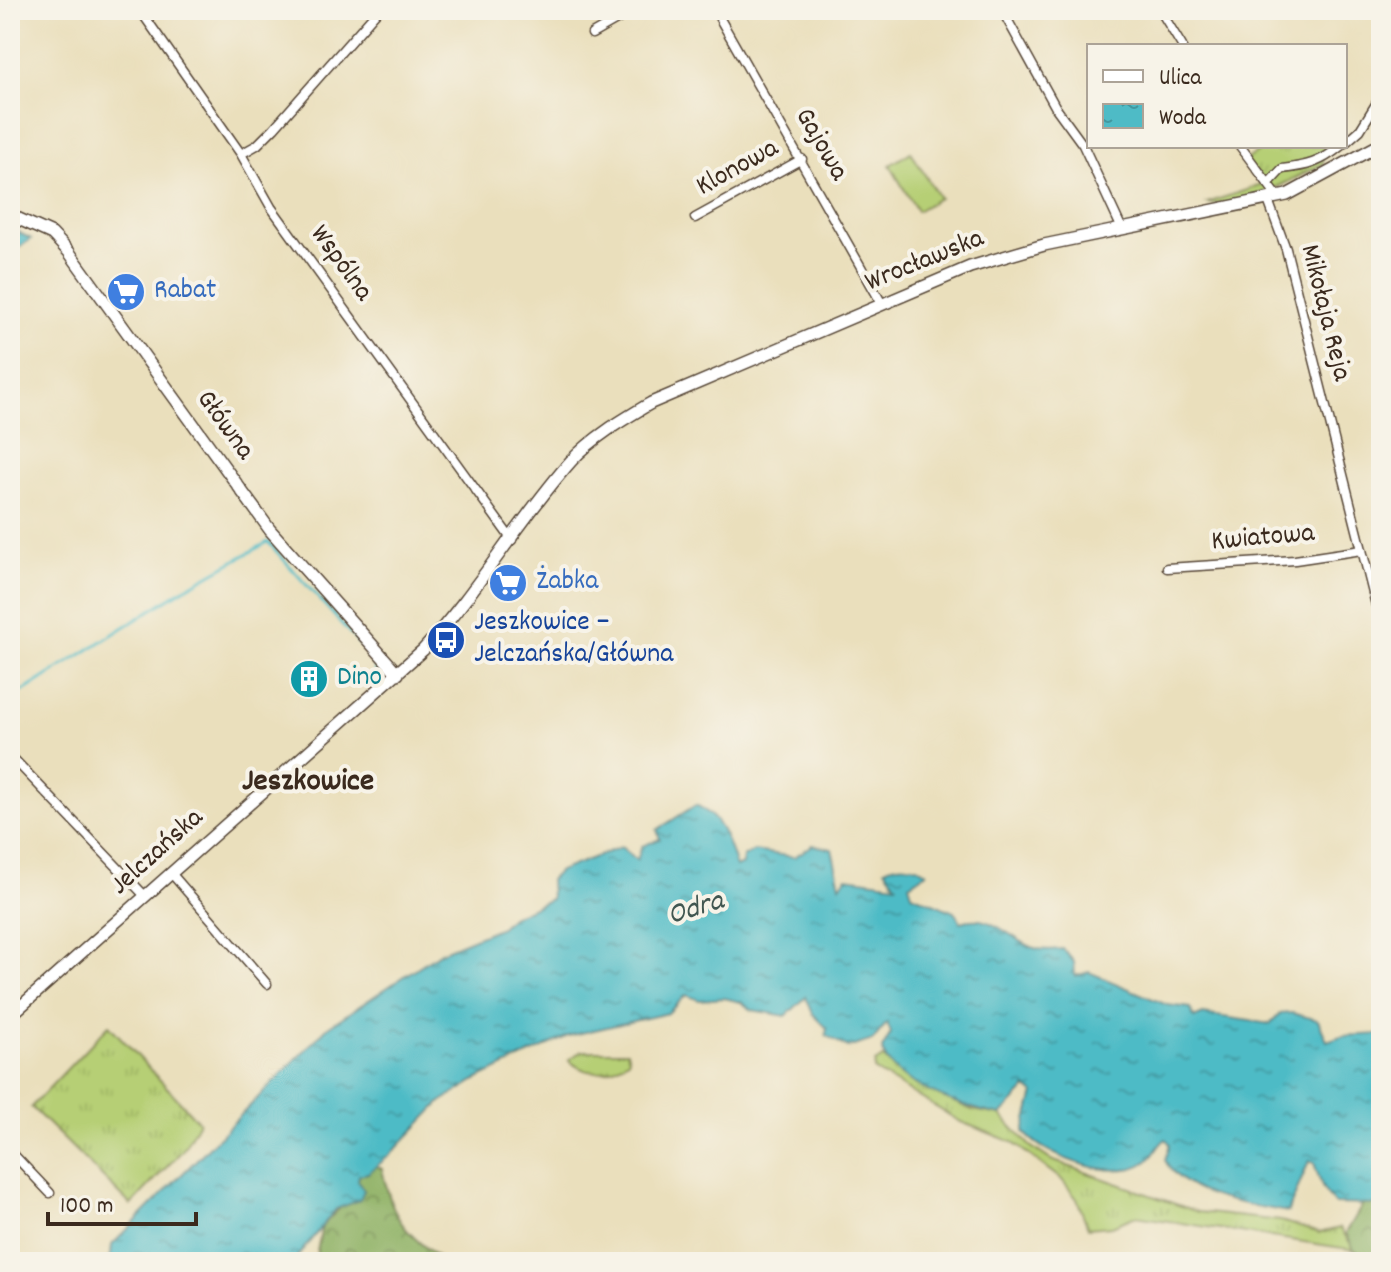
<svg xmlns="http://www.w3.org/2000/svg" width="1391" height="1272" viewBox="0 0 1391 1272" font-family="Dekko,sans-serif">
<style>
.grass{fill:url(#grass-tufts);stroke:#787c49;stroke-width:2}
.forest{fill:url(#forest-crowns);stroke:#666e42;stroke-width:2}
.park{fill:#b6cf74;stroke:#787c49;stroke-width:2}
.water{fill:url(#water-ripples);stroke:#447272;stroke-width:2}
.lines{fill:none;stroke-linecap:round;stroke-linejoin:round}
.stream{stroke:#4ebbc6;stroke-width:3}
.street-casing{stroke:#554536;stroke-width:11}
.secondary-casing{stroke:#554536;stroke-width:14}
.street{stroke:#fff;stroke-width:8}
.secondary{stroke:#fff;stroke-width:11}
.labels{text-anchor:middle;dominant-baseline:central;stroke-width:8;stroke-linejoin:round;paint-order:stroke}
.street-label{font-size:28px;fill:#3b2a1e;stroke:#f7f3e8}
.shop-label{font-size:28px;fill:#366cbe;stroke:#f7f3e8;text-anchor:start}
.transit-label{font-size:28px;fill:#164399;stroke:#f7f3e8;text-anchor:start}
.culture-label{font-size:28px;fill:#0d838f;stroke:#f7f3e8;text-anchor:start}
.water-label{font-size:30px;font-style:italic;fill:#415650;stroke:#f7f3e8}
.quarter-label{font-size:32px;font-weight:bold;fill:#3b2a1e;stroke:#f7f3e8}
</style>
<defs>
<pattern id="grass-tufts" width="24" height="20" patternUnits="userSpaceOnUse" patternTransform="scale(2)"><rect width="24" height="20" fill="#b6cf74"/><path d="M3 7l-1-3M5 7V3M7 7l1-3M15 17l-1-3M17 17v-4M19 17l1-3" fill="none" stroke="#9db264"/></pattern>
<pattern id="forest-crowns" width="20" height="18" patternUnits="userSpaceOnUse" patternTransform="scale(2)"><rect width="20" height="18" fill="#90b266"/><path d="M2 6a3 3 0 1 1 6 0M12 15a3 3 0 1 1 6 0" fill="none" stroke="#779153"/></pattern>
<pattern id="water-ripples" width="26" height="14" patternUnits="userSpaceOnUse" patternTransform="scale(2)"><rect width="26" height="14" fill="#4ebbc6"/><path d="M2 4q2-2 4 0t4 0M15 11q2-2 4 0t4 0" fill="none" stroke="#4298a0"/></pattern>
</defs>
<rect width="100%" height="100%" fill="#f7f3e8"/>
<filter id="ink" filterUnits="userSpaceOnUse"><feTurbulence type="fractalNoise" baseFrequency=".0125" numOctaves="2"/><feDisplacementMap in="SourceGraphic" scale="16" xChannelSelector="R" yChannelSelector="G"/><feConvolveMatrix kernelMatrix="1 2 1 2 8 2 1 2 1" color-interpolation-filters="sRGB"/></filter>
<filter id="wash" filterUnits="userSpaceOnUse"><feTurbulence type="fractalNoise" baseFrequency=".006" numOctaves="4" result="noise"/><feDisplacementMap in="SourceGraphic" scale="32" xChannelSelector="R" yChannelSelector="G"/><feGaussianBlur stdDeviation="1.8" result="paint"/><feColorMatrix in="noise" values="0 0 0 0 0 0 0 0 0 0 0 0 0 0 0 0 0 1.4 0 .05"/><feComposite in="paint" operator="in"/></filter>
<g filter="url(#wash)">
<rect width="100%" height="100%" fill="#eadfbc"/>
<!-- grass -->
<path class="grass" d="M1267,146H1334L1323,155V164C1292,179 1242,210 1207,203L1262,185L1246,160Z
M109,1025L199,1122L182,1151L131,1205L31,1107Z
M581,1051H627L629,1059C610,1074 587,1078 569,1060Z
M883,1058L918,1086L972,1110L1001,1115L1030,1146L1051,1160L1198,1212L1281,1221L1319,1233L1340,1228L1355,1250L1136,1216L1112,1226L1088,1228L1077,1199L1062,1180L1012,1142L961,1122L874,1070L875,1063Z"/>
<!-- forest -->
<path class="forest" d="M377,1166L382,1169C394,1221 402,1230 444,1262H315L322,1226L346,1202L359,1175Z
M1363,1204L1381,1205V1262L1354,1250L1346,1233Z"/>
<!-- park -->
<path class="park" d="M911,152L939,198L917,211L890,165Z"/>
<!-- water -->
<path class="water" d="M10,228L31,239L10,254Z
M696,805C721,817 728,842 736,867L742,864L743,857L754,851L794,857L813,845L832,849L840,885L847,877L896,884L885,869C898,862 915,863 927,873L909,884L912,894L954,912L961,922C992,911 1011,941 1037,949C1045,951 1056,949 1063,949L1074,962L1075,976L1089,972L1167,1005L1191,1008L1194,1018L1203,1014L1270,1024L1279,1014L1292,1013L1318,1020L1327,1041L1341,1036L1381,1034V1205L1334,1204L1323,1189L1314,1163L1309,1161L1288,1212C1249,1204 1185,1200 1165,1160L1170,1144L1166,1139C1157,1145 1155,1156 1146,1162C1116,1183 1045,1157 1024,1132L1034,1093L1027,1088L1001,1115C969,1109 889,1084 882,1049L891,1033L887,1023L873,1040L848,1048L826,1035L827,1028L813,1014L806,997L786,1016L752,1010L741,1002L724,998L699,1000L686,995L668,1013L568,1036L476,1080L441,1102L390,1155L368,1173L359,1175L358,1181L364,1190L360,1200L336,1209L293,1262H105L111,1255L112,1245L328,1027L441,952L501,927L511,917L551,899L550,880L559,871L621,847L637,860L642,846L660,839L657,830Z"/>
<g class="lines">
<!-- stream -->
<path class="stream" d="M10,681L22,692L184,589L268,542L374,660L376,674"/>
</g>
</g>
<g filter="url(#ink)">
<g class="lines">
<defs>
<path id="street" d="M140,10L241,154L271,207L512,540
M715,10L882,304
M1002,10L1056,108L1083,145L1122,229
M1160,10L1182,46
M592,34L634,10
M1345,143L1360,130L1381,96
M1240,146L1278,197
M241,154L257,145L274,128L378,10
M1268,184L1282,169C1307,166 1320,163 1341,146
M1268,200L1286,249L1381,625
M695,218L802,159
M1167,568L1295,560L1362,550
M10,755L145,896
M171,873L267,984
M10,1160L15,1156L50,1193"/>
<path id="secondary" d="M10,215L52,234L69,252L270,530L398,674
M10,1016L423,650C478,591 518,521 571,461C593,437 624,419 651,403L970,267L1044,245L1287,195L1381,144"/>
</defs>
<!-- street casing -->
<use href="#street" class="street-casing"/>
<!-- secondary casing -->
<use href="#secondary" class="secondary-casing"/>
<!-- street -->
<use href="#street" class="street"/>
<!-- secondary -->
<use href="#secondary" class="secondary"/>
</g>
</g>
<!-- icons -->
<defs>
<symbol id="supermarket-disc" viewBox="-11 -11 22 22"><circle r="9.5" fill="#3f7fe0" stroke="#f7f3e8"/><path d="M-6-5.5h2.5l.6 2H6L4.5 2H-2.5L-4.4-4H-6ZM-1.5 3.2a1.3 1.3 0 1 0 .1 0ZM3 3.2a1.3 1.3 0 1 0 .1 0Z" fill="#fff"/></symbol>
<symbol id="bus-disc" viewBox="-11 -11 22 22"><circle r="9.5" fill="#1a4fb4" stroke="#f7f3e8"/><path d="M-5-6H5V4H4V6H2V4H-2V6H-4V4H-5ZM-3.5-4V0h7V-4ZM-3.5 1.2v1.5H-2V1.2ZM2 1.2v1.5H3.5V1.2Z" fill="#fff"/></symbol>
<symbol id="building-disc" viewBox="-11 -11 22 22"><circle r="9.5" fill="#0f9aa8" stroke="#f7f3e8"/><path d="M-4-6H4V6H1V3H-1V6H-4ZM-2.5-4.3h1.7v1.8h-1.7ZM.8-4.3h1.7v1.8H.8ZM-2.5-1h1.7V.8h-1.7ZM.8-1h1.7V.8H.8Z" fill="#fff"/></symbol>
</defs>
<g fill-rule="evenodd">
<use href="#supermarket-disc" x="104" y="270" width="44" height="44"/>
<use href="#supermarket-disc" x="486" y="561" width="44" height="44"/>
<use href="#bus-disc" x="424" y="618" width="44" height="44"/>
<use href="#building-disc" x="287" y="657" width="44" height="44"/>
</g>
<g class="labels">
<!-- street labels -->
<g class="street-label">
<text transform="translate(820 145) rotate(60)">Gajowa</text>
<text transform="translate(738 169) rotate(-29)">Klonowa</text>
<text transform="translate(925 262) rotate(-22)">Wrocławska</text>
<text transform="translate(340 264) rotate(54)">Wspólna</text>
<text transform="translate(1324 313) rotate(76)">Mikołaja Reja</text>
<text transform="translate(224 426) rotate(54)">Główna</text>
<text transform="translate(1263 539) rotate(-5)">Kwiatowa</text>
<text transform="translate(158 853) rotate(-42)">Jelczańska</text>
</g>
<!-- shop labels -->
<g class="shop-label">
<text x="154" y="292">Rabat</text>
<text x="536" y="583">Żabka</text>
</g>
<!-- transit labels -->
<g class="transit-label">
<text x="474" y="624">Jeszkowice –<tspan x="474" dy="32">Jelczańska/Główna</tspan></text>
</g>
<!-- culture labels -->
<g class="culture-label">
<text x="337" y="679">Dino</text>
</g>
<!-- water labels -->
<g class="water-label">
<text transform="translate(696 910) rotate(-17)">Odra</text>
</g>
<!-- quarter labels -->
<g class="quarter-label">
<text x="308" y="783">Jeszkowice</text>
</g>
</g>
<!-- margin -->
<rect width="1391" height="1272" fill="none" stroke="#f7f3e8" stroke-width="40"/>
<!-- legend -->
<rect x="1087" y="44" width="260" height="104" fill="#f7f3e8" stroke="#aca397" stroke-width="2"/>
<rect x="1103" y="70" width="40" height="12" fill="#ffffff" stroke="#aca397" stroke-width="2"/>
<text x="1159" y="84" font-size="24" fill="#3b2a1e">Ulica</text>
<rect x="1103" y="104" width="40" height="24" fill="url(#water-ripples)" stroke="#aca397" stroke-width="2"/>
<text x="1159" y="124" font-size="24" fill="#3b2a1e">Woda</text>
<!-- scale -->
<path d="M48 1212v12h148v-12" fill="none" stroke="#3b2a1e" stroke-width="4"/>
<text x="60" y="1212" font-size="24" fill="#3b2a1e" stroke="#f7f3e8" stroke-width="6" paint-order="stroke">100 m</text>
</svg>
